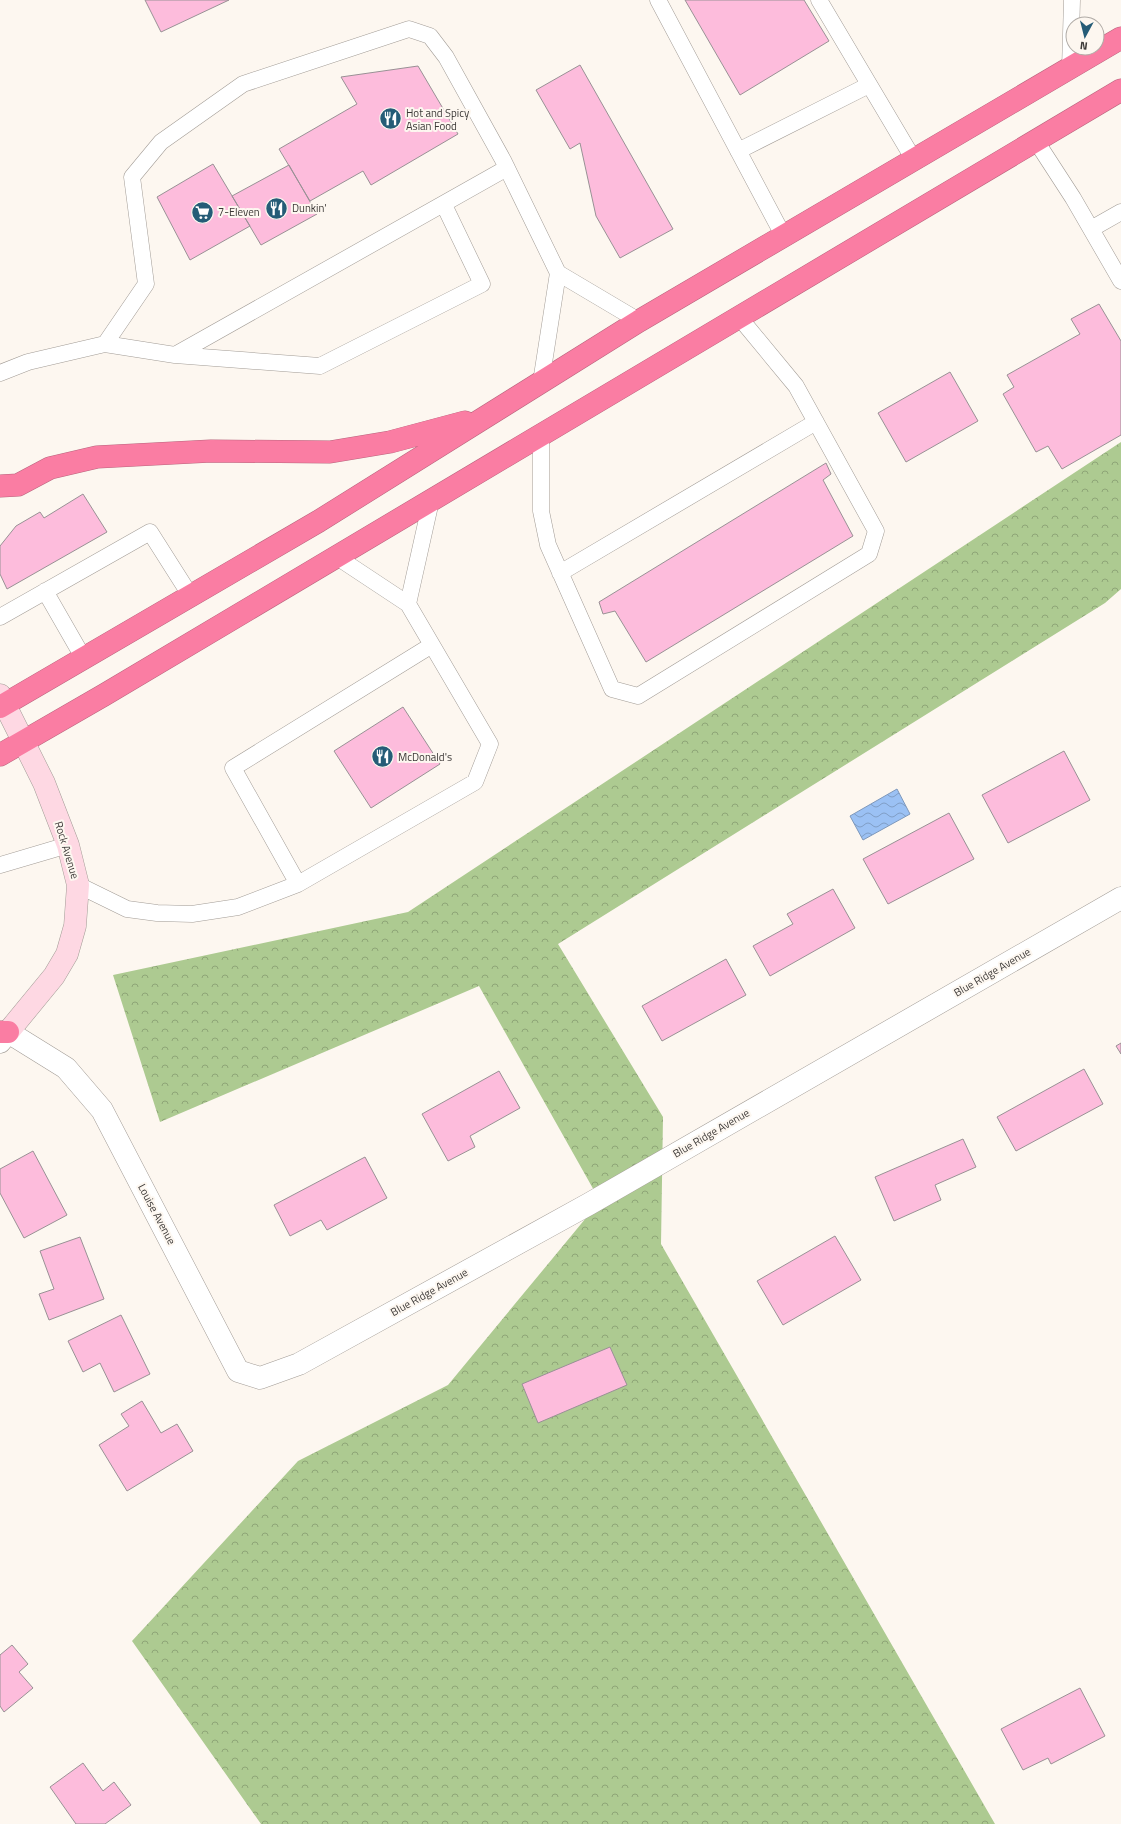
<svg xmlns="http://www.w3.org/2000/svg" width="1121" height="1824" viewBox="0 0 1121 1824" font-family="'Titillium Web',sans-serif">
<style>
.forest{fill:url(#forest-crowns)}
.water{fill:url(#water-waves);stroke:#7e98bb}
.building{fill:#fdbcdc;stroke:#999195}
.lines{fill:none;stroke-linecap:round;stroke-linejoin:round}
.lane-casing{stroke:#a29c96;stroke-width:17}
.street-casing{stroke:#a29c96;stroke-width:23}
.secondary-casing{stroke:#a29c96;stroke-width:23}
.highway-casing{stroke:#b8657d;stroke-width:23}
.lane{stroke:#fff;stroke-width:16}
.street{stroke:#fff;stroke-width:22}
.secondary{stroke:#fed8e3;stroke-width:22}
.highway{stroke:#fa7da3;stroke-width:22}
.labels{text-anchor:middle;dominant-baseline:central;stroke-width:4;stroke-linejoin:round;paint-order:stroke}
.poi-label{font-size:11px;fill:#3c3937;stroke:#fdf7f0;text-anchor:start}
.street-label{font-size:11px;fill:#3c3937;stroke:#fdf7f0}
</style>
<defs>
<pattern id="forest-crowns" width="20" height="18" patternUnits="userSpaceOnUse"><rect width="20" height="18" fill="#adca91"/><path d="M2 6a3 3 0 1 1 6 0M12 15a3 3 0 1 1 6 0" fill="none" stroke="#8ea577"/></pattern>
<pattern id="water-waves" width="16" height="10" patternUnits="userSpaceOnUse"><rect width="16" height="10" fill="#9bc1f4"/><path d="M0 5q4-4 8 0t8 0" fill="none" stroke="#809ec6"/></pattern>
</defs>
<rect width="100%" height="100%" fill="#fdf7f0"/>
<!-- forest -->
<path class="forest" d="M1121,442V589L1105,603L558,944L663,1117L661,1244L995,1824H261L132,1641L298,1461L448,1385L600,1201L479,986L160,1122L113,975L408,912Z"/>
<!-- water -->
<path class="water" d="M897,789L910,814L863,840L850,816Z"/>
<!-- building -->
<path class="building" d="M145,0H229L161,32Z
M685,0H804L829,41L740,95Z
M580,65L673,229L620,258L596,216L580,143L570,149L536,90Z
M418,66L458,134L371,185L363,171L310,201L279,149L357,104L341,77Z
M213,164L250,226L190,260L157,197Z
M289,165L317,214L261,245L232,196Z
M1099,304L1121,341V435L1062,469L1048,446L1036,452L1003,394L1014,387L1007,375L1080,334L1071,319Z
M950,372L978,421L906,462L878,413Z
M826,463L831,474L823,480L853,536L646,662L615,611L603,614L599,602Z
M83,494L107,532L7,589L0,574V546L16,526L40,512L44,518Z
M403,707L440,764L371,808L334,751Z
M1064,751L1090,800L1008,843L982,795Z
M949,813L974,859L888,904L863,859Z
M833,889L855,928L770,976L753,946L793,924L787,914Z
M726,959L746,995L662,1041L642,1006Z
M1121,1043V1054L1116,1046Z
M1084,1069L1103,1104L1016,1151L997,1117Z
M499,1071L520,1108L470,1136L475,1147L448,1161L422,1114Z
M963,1139L976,1167L935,1185L941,1200L894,1221L875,1177Z
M33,1151L67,1215L24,1238L0,1193V1169Z
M365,1157L387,1198L327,1230L321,1220L290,1236L274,1205Z
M835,1236L861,1280L783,1325L757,1281Z
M80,1237L104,1299L49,1320L39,1294L54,1289L40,1251Z
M121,1315L150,1374L114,1392L100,1363L83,1372L68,1341Z
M610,1347L627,1385L538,1423L522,1384Z
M142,1401L161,1433L177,1424L193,1451L127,1491L99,1445L129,1426L121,1414Z
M12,1645L28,1664L19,1672L33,1688L4,1712L0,1706V1655Z
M1080,1688L1105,1736L1051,1764L1048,1758L1023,1770L1001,1729Z
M83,1763L103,1791L114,1782L131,1805L105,1824H76L50,1787Z"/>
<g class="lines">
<defs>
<path id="lane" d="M658,0L784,237
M819,0L914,160
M1070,69L1072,0
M1036,141L1073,198L1121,281
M738,151L869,85
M1091,229L1121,212
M105,344L175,355L507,168
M175,355L320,366L482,284L444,205
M0,373L28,362L105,344L146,284L132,177L161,142L243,84L409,29L430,36L446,57L503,160L558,273
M541,382L558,273L639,321
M541,435V511L548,545L612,689L638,696L869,554L876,531L796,386L739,317
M337,557L408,604L431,501
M560,573L816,422
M45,591L84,659
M408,604L490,744L475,782L298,884L233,768L432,645
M0,617L150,532L190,595
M0,865L68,845
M78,885L127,909L157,913L192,914L238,907L298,884"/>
<path id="street" d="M0,1042L8,1032L66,1068L102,1110L238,1371L260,1378L299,1364L589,1204L1121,898"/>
<path id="secondary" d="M0,695L44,783L68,845L78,885L75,926L67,954L54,976L8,1032"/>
<path id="highway" d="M0,486L18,485L50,468L97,457L211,451L330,452L390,442L465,422
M0,707L319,521L639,321L1121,38
M0,755L104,695L1121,90
M0,1032H8"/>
</defs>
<!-- lane casing -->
<use href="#lane" class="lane-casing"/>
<!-- street casing -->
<use href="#street" class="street-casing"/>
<!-- secondary casing -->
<use href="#secondary" class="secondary-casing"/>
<!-- highway casing -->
<use href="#highway" class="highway-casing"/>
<!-- lane -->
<use href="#lane" class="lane"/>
<!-- street -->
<use href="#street" class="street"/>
<!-- secondary -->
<use href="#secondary" class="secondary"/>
<!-- highway -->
<use href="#highway" class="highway"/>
</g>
<!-- icons -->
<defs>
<symbol id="restaurant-disc" viewBox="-11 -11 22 22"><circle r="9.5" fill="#255c77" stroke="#fdf7f0"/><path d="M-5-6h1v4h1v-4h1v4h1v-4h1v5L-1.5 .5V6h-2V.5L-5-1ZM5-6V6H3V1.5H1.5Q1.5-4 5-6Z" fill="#fff"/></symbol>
<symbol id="supermarket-disc" viewBox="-11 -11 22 22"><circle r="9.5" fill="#255c77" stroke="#fdf7f0"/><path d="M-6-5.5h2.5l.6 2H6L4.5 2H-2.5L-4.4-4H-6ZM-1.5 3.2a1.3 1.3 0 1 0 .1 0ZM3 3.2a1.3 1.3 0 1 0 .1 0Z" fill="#fff"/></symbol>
</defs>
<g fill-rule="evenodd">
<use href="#restaurant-disc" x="378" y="106" width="25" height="25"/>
<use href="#restaurant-disc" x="264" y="196" width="25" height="25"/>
<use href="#supermarket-disc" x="190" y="200" width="25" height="25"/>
<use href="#restaurant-disc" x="370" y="744" width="25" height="25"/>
</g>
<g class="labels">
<!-- poi labels -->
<g class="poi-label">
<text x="406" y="113">Hot and Spicy<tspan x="406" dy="13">Asian Food</tspan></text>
<text x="292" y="208">Dunkin'</text>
<text x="218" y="212">7-Eleven</text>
<text x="398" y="757">McDonald's</text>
</g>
<!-- street labels -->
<g class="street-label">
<text transform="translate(67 850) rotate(73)">Rock Avenue</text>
<text transform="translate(992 972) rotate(-30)">Blue Ridge Avenue</text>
<text transform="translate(711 1133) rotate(-30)">Blue Ridge Avenue</text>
<text transform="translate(157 1214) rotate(62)">Louise Avenue</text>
<text transform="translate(429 1292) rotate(-29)">Blue Ridge Avenue</text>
</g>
</g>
<!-- north arrow -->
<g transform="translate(1085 36) rotate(187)"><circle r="19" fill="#fdf7f0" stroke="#b0aba6"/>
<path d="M0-3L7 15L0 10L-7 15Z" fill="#255c77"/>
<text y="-6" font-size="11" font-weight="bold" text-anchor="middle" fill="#3c3937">N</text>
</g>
</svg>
